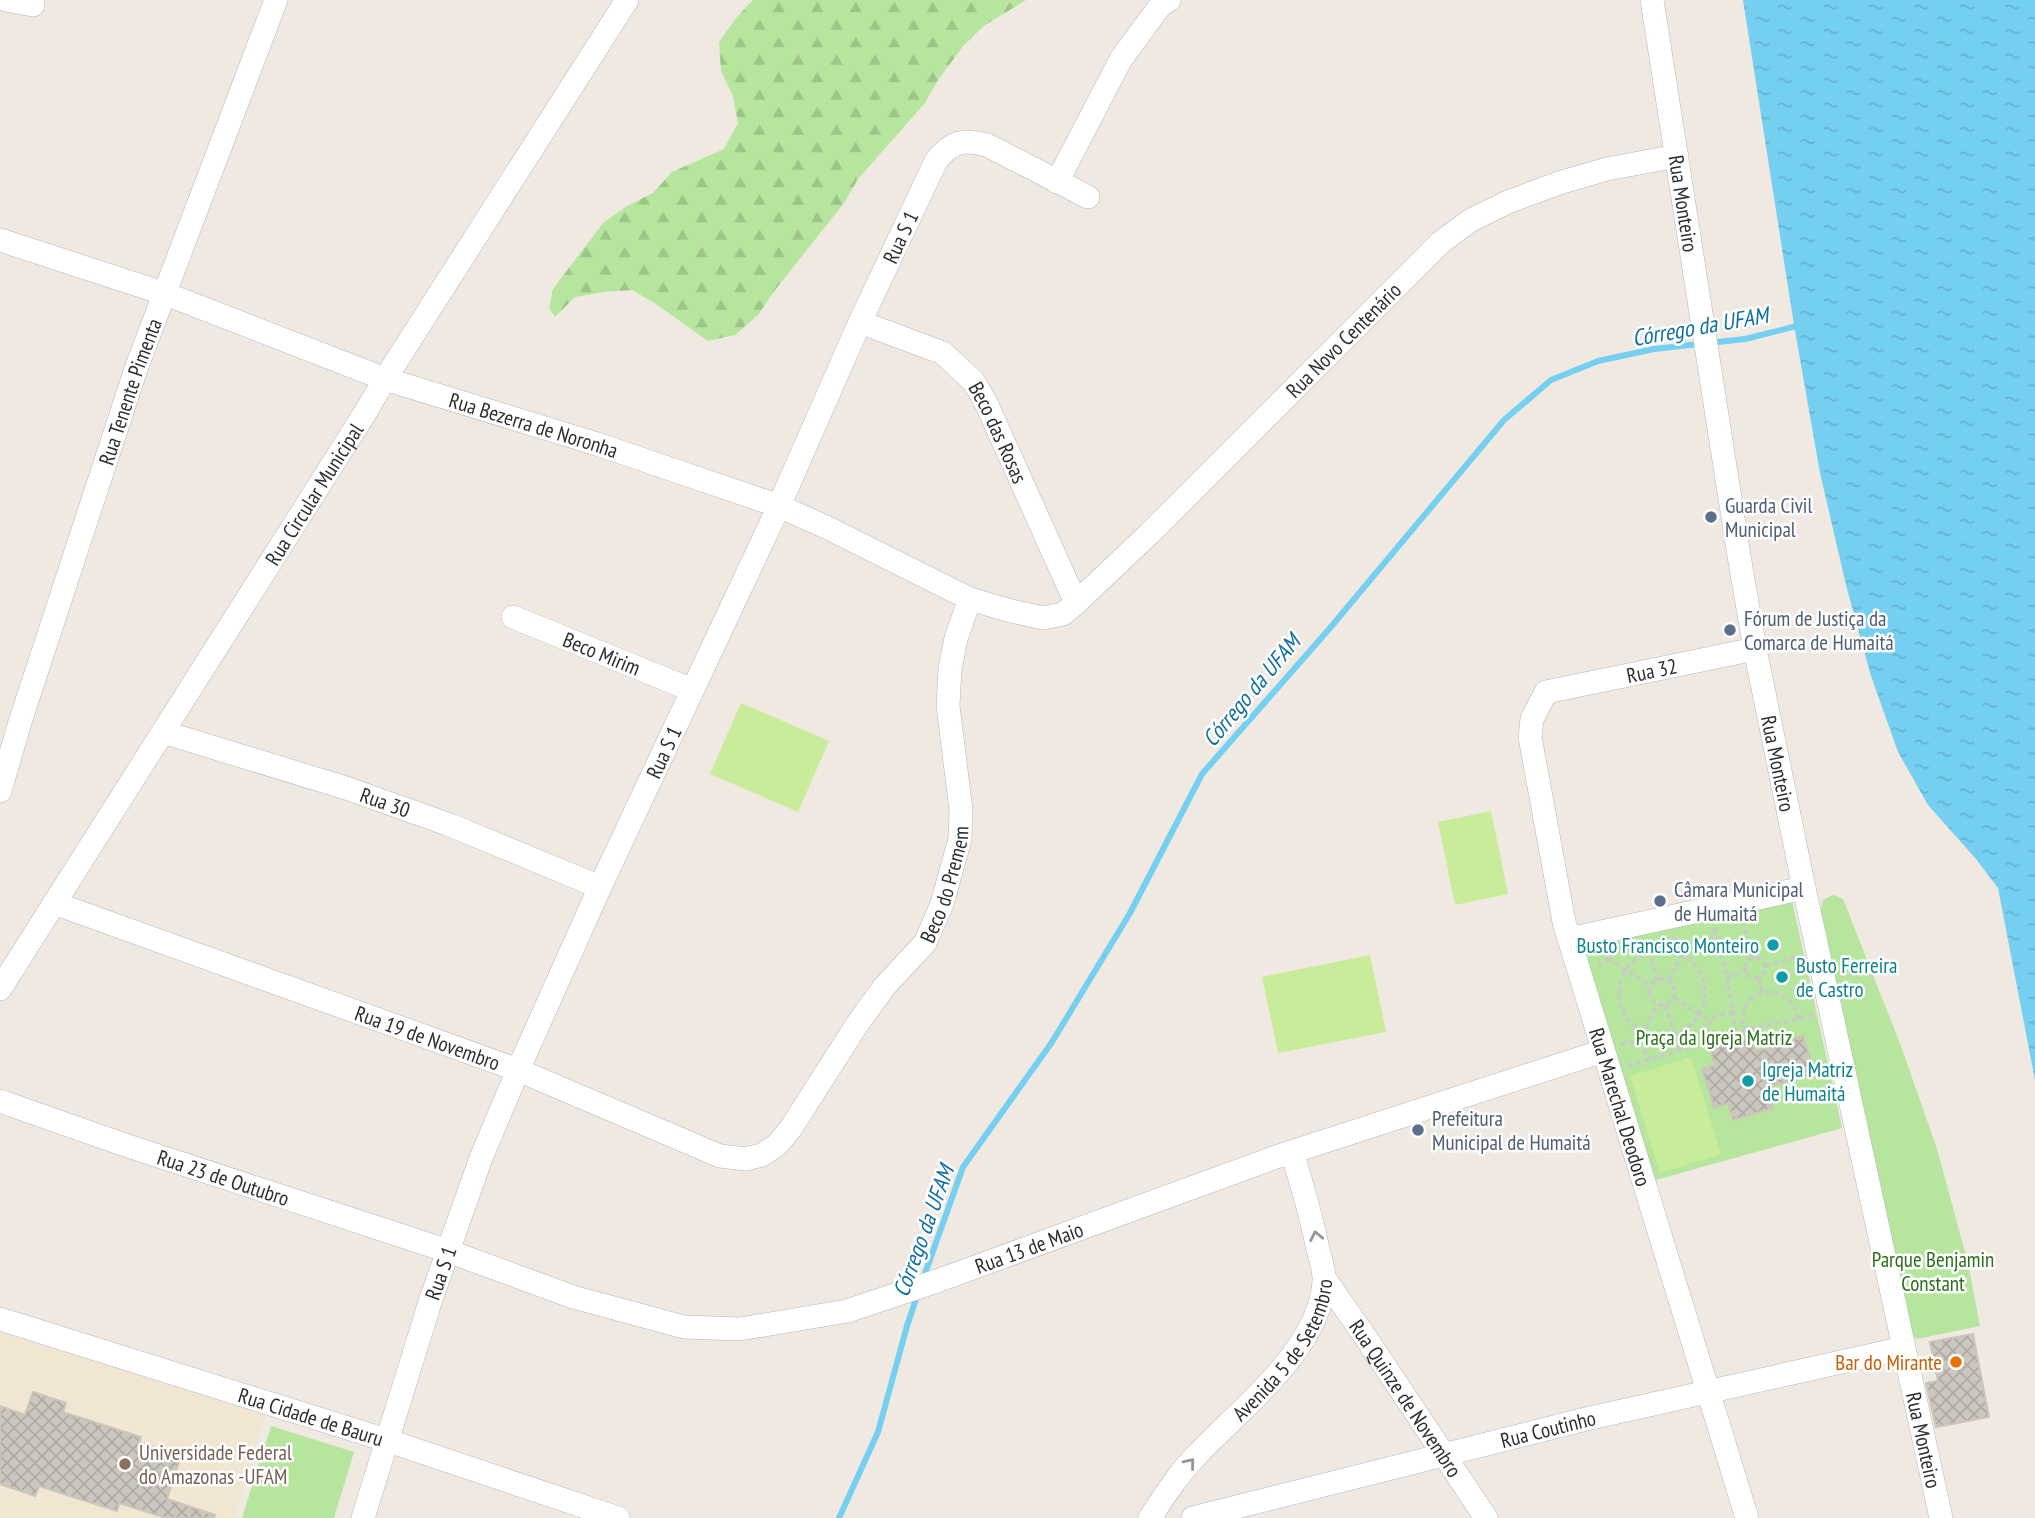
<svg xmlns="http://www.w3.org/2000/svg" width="2035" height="1518" viewBox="0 0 2035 1518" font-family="'PT Sans Narrow',sans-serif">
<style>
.education{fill:#f0e6d1}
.forest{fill:url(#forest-firs)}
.park{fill:#b6e59e}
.pitch{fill:#c9ec9a}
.water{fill:url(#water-ripples)}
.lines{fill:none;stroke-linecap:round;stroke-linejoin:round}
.stream{stroke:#75cff0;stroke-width:6}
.building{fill:url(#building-cross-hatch);stroke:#cbc5ba;stroke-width:2}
.minor-casing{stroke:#b4b7c1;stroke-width:24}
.path{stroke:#c9c9c9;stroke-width:3.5;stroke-dasharray:5 3.5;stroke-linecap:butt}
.minor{stroke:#fff;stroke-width:23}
.oneway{stroke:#969696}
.service-dot{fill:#5c6f8a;stroke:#fff;stroke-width:2.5}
.culture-dot{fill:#0f9aa8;stroke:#fff;stroke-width:2.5}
.food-dot{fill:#e8710a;stroke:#fff;stroke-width:2.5}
.education-dot{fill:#8d6e63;stroke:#fff;stroke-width:2.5}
.labels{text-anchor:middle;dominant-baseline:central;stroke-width:5;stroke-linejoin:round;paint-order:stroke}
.street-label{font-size:21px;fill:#2e2e2e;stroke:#fff}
.service-label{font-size:21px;fill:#4e5e75;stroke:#fff;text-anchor:start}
.culture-label{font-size:21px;fill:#0d838f;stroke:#fff;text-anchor:start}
.park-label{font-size:21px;fill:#2c6e1b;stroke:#fff}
.food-label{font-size:21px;fill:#c56008;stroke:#fff;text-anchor:end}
.education-label{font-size:21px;fill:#785e54;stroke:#fff;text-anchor:start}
.water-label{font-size:23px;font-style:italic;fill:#0d6fa3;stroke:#fff}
</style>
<defs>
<pattern id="forest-firs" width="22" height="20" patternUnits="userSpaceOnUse" patternTransform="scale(1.75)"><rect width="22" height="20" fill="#b6e59e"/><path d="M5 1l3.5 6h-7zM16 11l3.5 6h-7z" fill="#9dc588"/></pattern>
<pattern id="water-ripples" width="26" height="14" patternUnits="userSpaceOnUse" patternTransform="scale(1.75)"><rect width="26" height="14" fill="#75cff0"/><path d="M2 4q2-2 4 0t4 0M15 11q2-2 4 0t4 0" fill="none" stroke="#66b2ce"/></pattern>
<pattern id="building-cross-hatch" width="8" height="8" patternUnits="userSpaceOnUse" patternTransform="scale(1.75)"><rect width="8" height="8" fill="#cbc7bf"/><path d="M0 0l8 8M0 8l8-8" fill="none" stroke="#afaba4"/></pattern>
</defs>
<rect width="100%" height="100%" fill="#efe9e1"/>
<!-- education -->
<path class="education" d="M0,1326L266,1411L234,1518H0Z"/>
<!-- forest -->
<path class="forest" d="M753,0H1026L985,25L964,45L938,80L925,103L858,179L844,203L775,290L758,315L735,335L708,341L656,304L632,290L603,292L575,297L555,317L549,308L553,289L603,223L627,206L653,193L672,172L724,149L738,123L733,96L721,71L719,42L736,18Z"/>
<!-- park -->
<path class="park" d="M1833,895L1843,899L1901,1046L1937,1149L1968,1263L1980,1326L1917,1339L1911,1334L1821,910L1823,900Z
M1792,901L1842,1128L1649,1182L1577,947Z
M271,1426L354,1452L334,1518H242Z"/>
<!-- pitch -->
<path class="pitch" d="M741,703L829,741L798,812L710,774Z
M1491,811L1508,894L1455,905L1438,822Z
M1370,955L1386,1032L1278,1053L1262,977Z
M1691,1057L1721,1154L1660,1173L1630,1076Z"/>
<!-- water -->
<path class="water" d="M1743,0H2035V1080L1998,888L1976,859L1928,805L1898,752L1871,676L1846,585L1820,473L1794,325Z"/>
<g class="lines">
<!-- stream -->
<path class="stream" d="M923,1279L963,1167L1052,1042L1130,913L1202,774L1330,628L1504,420L1551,380L1598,361L1654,349L1745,339L1801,325
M839,1518L878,1432L907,1326L918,1293"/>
</g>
<!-- building -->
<path class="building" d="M1749,1033L1755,1052L1803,1036L1815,1073L1766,1088L1773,1108L1733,1120L1728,1103L1714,1108L1702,1069L1715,1065L1709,1047Z
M1973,1334L1989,1417L1936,1427L1926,1383L1938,1381L1930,1342Z
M33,1392L66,1403L63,1412L141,1437L139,1442L181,1456L167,1499L215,1515L214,1518H166L119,1503L117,1511L39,1486L35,1496L0,1484V1406L25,1415Z"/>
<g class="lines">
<defs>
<g id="minor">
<path d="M6,0L33,5"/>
<path id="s1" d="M1652,0L1739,556L1755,649L1804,888L1941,1518"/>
<path d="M1057,182L1121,59L1160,6L1169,0"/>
<path id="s2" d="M0,240L166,294L385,379L597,444L779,506L828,528L970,599L1011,611L1043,618L1063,614L1076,603L1149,534L1440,243L1471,220L1508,202L1559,183L1607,169L1677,156"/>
<path id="s3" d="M860,322L943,353L974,382L987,405L1076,603"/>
<path id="s4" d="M513,617L692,690"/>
<path id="s5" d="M163,732L346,788L450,825L600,887"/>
<path id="s6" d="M0,791L20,722L137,366L276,0"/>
<path id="s7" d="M54,903L518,1070L720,1156L746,1159L762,1155L777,1145L791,1128L856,1026L884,987L925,943L942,904L960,839L961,810L948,706L950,669L956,638L970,599"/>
<path d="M1569,939L1804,888"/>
<path id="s8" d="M0,989L365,413L385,379L627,0"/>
<path id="s9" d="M0,1101L125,1145L448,1251L573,1297L684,1327L740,1329L847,1311L937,1281L1276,1157L1603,1051"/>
<path id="s10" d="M1325,1279L1366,1338L1486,1518"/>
<path id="s11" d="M0,1319L386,1440L618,1518"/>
<path id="s12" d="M363,1518L431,1299L481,1158L518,1070L600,887L779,506L860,322L936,161C952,141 962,139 987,145L1088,197"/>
<path id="s13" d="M1150,1518C1164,1496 1179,1473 1198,1454C1242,1407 1320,1349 1324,1281C1325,1271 1320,1259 1318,1249C1311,1216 1302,1184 1292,1152"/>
<path id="s14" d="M1193,1518L1586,1419L1904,1348"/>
<path id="s15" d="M1747,1518L1564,922L1530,737L1532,719L1546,692L1755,649"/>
</g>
</defs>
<!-- minor casing -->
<use href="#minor" class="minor-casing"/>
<!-- path -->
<path class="path" d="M1744,921L1752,958
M1715,928L1727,977L1736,1033
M1673,937C1685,956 1708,950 1715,931
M1647,942L1657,980
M1619 993a43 43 0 1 1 86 0a43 43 0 1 1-86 0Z
M1608,958L1650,985
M1745 968a10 10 0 1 1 20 0a10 10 0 1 1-20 0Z
M1598,966C1605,964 1609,958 1610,951
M1766,966L1799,956
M1727,977L1746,971
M1759,978L1762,993
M1649 992a13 13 0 1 1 26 0a13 13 0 1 1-26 0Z
M1669,981L1684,948
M1674,998L1710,1021
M1665,1005L1680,1049
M1748,1029L1742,1025C1742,984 1787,980 1799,1018
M1708,1042C1704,1024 1712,1012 1732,1013
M1638,1043L1657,1005
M1621,1044C1636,1038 1644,1047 1649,1059
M1628,1066L1748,1029L1799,1019L1813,1014"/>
<!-- minor -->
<use href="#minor" class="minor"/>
</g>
<!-- one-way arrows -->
<defs><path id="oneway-chevron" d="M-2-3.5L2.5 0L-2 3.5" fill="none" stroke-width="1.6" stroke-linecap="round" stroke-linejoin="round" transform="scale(1.75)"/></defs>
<g class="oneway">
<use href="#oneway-chevron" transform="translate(1316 1236) rotate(-102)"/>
<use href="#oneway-chevron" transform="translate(1190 1463) rotate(-51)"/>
</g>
<!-- markers -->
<g class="service-dot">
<circle cx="1711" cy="517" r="7"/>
<circle cx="1730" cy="630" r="7"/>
<circle cx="1660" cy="901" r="7"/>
<circle cx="1418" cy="1130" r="7"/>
</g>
<g class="culture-dot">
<circle cx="1773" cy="945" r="7"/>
<circle cx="1782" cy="977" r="7"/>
<circle cx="1748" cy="1081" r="7"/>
</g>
<circle class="food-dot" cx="1956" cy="1362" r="7"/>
<circle class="education-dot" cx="125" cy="1464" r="7"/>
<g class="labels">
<!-- street labels -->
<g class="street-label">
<text stroke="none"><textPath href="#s1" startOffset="206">Rua Monteiro</textPath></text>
<text stroke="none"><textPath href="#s12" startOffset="1391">Rua S 1</textPath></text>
<text stroke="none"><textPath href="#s2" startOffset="1524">Rua Novo Centenário</textPath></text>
<text stroke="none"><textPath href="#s6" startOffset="420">Rua Tenente Pimenta</textPath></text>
<text stroke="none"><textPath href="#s2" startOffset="565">Rua Bezerra de Noronha</textPath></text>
<text stroke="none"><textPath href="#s3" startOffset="187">Beco das Rosas</textPath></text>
<text stroke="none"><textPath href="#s8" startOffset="586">Rua Circular Municipal</textPath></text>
<text stroke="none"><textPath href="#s4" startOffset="96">Beco Mirim</textPath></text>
<text stroke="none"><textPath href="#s15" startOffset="968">Rua 32</textPath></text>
<text stroke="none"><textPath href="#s12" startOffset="824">Rua S 1</textPath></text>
<text stroke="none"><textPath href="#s1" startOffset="774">Rua Monteiro</textPath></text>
<text stroke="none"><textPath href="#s5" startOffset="233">Rua 30</textPath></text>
<text stroke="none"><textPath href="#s7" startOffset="1087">Beco do Premem</textPath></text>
<text stroke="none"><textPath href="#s7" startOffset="397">Rua 19 de Novembro</textPath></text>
<text transform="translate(1620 1107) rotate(73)">Rua Marechal Deodoro</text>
<text stroke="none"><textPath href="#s9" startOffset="236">Rua 23 de Outubro</textPath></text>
<text stroke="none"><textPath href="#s9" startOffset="1078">Rua 13 de Maio</textPath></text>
<text stroke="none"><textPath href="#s12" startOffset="257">Rua S 1</textPath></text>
<text stroke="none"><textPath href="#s13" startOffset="217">Avenida 5 de Setembro</textPath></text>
<text stroke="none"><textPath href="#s10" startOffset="144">Rua Quinze de Novembro</textPath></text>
<text stroke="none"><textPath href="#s11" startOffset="326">Rua Cidade de Bauru</textPath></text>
<text stroke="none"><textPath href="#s14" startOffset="366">Rua Coutinho</textPath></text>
<text stroke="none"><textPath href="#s1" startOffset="1466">Rua Monteiro</textPath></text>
</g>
<!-- service labels -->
<g class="service-label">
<text x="1725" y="505">Guarda Civil<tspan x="1725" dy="24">Municipal</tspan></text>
<text x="1744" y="618">Fórum de Justiça da<tspan x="1744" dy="24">Comarca de Humaitá</tspan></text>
<text x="1674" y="889">Câmara Municipal<tspan x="1674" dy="24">de Humaitá</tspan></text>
<text x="1432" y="1118">Prefeitura<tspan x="1432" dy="24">Municipal de Humaitá</tspan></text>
</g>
<!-- culture labels -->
<g class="culture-label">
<text x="1759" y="945" text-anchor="end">Busto Francisco Monteiro</text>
<text x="1796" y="965">Busto Ferreira<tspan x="1796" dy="24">de Castro</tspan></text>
<text x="1762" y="1069">Igreja Matriz<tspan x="1762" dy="24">de Humaitá</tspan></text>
</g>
<!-- park labels -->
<g class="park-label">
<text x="1714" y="1037">Praça da Igreja Matriz</text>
<text x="1933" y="1259">Parque Benjamin<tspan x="1933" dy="24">Constant</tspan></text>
</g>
<!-- food labels -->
<g class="food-label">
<text x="1942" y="1362">Bar do Mirante</text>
</g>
<!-- education labels -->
<g class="education-label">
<text x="139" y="1452">Universidade Federal<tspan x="139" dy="24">do Amazonas -UFAM</tspan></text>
</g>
<!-- water labels -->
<g class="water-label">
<text transform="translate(1700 326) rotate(-10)">Córrego da UFAM</text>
<text transform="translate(1251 690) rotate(-50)">Córrego da UFAM</text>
<text transform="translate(923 1231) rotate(-70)">Córrego da UFAM</text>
</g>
</g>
</svg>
